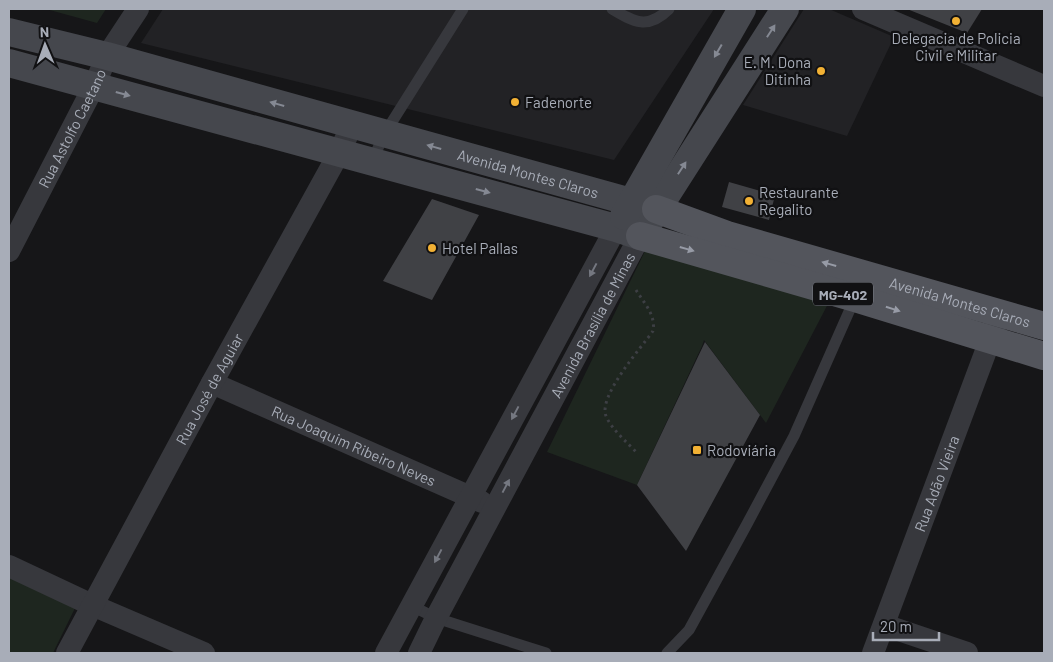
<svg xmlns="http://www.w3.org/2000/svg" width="1053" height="662" viewBox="0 0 1053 662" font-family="Barlow,sans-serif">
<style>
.built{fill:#222225}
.green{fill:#1e261f}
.building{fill:#404145}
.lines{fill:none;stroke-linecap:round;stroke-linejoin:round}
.path{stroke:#3d3f44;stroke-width:3;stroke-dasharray:2.5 4;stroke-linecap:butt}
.lane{stroke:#37383d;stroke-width:11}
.street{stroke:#37383d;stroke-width:22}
.secondary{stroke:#45474d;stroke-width:28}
.primary{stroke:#53555c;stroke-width:28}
.oneway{fill:#858993}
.oneway2{fill:#979ba6}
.oneway3{fill:#757881}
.poi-dot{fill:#f2b134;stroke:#111113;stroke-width:2}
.labels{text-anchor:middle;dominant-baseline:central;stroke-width:4.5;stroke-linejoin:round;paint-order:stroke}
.shield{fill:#111113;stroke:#7b7e86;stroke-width:1}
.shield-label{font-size:14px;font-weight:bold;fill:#a8adb8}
.poi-label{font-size:15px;fill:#a8adb8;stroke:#111113;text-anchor:start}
.street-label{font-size:15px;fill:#a8adb8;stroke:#111113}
</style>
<rect width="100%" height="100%" fill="#161618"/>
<!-- built -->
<path class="built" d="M163,9H714L614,160L141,43Z
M804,9H829L894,37L847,136L743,105Z"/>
<!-- green -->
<path class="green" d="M46,9H106L97,23Z
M646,249L830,300L766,423L704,340L702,346L637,485L547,452Z
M9,573L76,606L53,653H9Z"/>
<!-- building -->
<path class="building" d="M907,9H982L967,33Z
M729,182L775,195L769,220L722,207Z
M432,199L479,215L432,300L383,281Z
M705,342L760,415L686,551L637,485Z"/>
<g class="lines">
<!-- path -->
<path class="path" d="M636,290C644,303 656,315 653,331C641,348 598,396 606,416C611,429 629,444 638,454"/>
<!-- lane -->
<path class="lane" d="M612,9C634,22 648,30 669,9
M372,161L385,133L463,9
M412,606L436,618L546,653
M667,653L689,630L747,524L794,436L855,298"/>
<!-- street -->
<g class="street">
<path d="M863,9L1044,86"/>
<path id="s1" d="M9,251L94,86L107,56L138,9"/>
<path id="s2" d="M212,383L482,502"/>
<path d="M9,566L92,605L204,653"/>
<path d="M884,625L967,653"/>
<path id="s3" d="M67,653L212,383L339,153L352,125"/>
<path d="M386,653L616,228"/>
<path id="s4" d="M419,653L436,618L640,236"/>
<path id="s5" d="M873,653L996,324"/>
</g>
<!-- secondary -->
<g class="secondary">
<path id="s6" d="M9,32L107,56L656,209"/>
<path d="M9,63L616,228L640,236L785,9"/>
<path d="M624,216L742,9"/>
</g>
<!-- primary -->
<g class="primary">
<path id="s7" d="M656,209L727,235L1044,326"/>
<path d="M640,236L855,298L1044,356"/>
</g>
</g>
<!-- one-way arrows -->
<defs><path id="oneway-solid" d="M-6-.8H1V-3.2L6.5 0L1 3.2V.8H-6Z" transform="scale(1.25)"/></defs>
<g class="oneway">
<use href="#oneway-solid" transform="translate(771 31) rotate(-57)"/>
<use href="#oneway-solid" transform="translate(718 51) rotate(120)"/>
<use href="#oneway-solid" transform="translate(123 94) rotate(15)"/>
<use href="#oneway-solid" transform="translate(277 104) rotate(-164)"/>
<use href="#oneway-solid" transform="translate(434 147) rotate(-164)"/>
<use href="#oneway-solid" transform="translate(682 168) rotate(-57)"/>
<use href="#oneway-solid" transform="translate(483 191) rotate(15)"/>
</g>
<g class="oneway2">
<use href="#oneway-solid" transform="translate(687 249) rotate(16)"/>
<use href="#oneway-solid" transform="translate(829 264) rotate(-164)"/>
<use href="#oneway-solid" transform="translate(893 309) rotate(18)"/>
</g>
<g class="oneway3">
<use href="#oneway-solid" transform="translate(593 270) rotate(118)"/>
<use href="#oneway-solid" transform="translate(515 413) rotate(118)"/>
<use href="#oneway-solid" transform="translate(506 486) rotate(-62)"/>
<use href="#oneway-solid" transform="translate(438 556) rotate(118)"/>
</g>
<!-- markers -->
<g class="poi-dot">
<circle cx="956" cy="21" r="5"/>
<circle cx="821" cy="71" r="5"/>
<circle cx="515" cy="102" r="5"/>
<circle cx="749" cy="201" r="5"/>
<circle cx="432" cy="248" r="5"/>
<rect x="692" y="445" width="10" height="10" rx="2.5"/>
</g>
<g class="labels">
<!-- shield labels -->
<rect class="shield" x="813" y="282.5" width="60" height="23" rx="4"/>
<g class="shield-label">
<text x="843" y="294">MG-402</text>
</g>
<!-- poi labels -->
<g class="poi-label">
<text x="956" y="38" text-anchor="middle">Delegacia de Policia<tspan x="956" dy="17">Civil e Militar</tspan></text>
<text x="811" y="62" text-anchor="end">E. M. Dona<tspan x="811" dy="17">Ditinha</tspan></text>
<text x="525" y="102">Fadenorte</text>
<text x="759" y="192">Restaurante<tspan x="759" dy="17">Regalito</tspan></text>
<text x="442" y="248">Hotel Pallas</text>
<text x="707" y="450">Rodoviária</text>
</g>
<!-- street labels -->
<g class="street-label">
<text stroke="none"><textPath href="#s1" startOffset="138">Rua Astolfo Caetano</textPath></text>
<text stroke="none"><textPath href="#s6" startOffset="538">Avenida Montes Claros</textPath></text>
<text stroke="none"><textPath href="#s7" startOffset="318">Avenida Montes Claros</textPath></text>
<text stroke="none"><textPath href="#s4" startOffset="371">Avenida Brasília de Minas</textPath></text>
<text stroke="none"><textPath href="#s3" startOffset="300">Rua José de Aguiar</textPath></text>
<text stroke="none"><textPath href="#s2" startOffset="155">Rua Joaquim Ribeiro Neves</textPath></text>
<text stroke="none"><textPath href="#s5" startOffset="181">Rua Adão Vieira</textPath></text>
</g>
</g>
<!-- border -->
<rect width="1053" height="662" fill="none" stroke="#a8adb8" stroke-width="20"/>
<!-- north arrow -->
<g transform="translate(45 45) rotate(358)" stroke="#111113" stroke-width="4" paint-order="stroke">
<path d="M0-4L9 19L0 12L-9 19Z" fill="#a8adb8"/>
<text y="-8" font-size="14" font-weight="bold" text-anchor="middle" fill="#a8adb8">N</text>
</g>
<!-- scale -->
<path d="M873 632v8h66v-8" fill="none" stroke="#a8adb8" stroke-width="2.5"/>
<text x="880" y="632" font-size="15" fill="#a8adb8" stroke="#111113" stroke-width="4" paint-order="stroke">20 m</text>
</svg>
